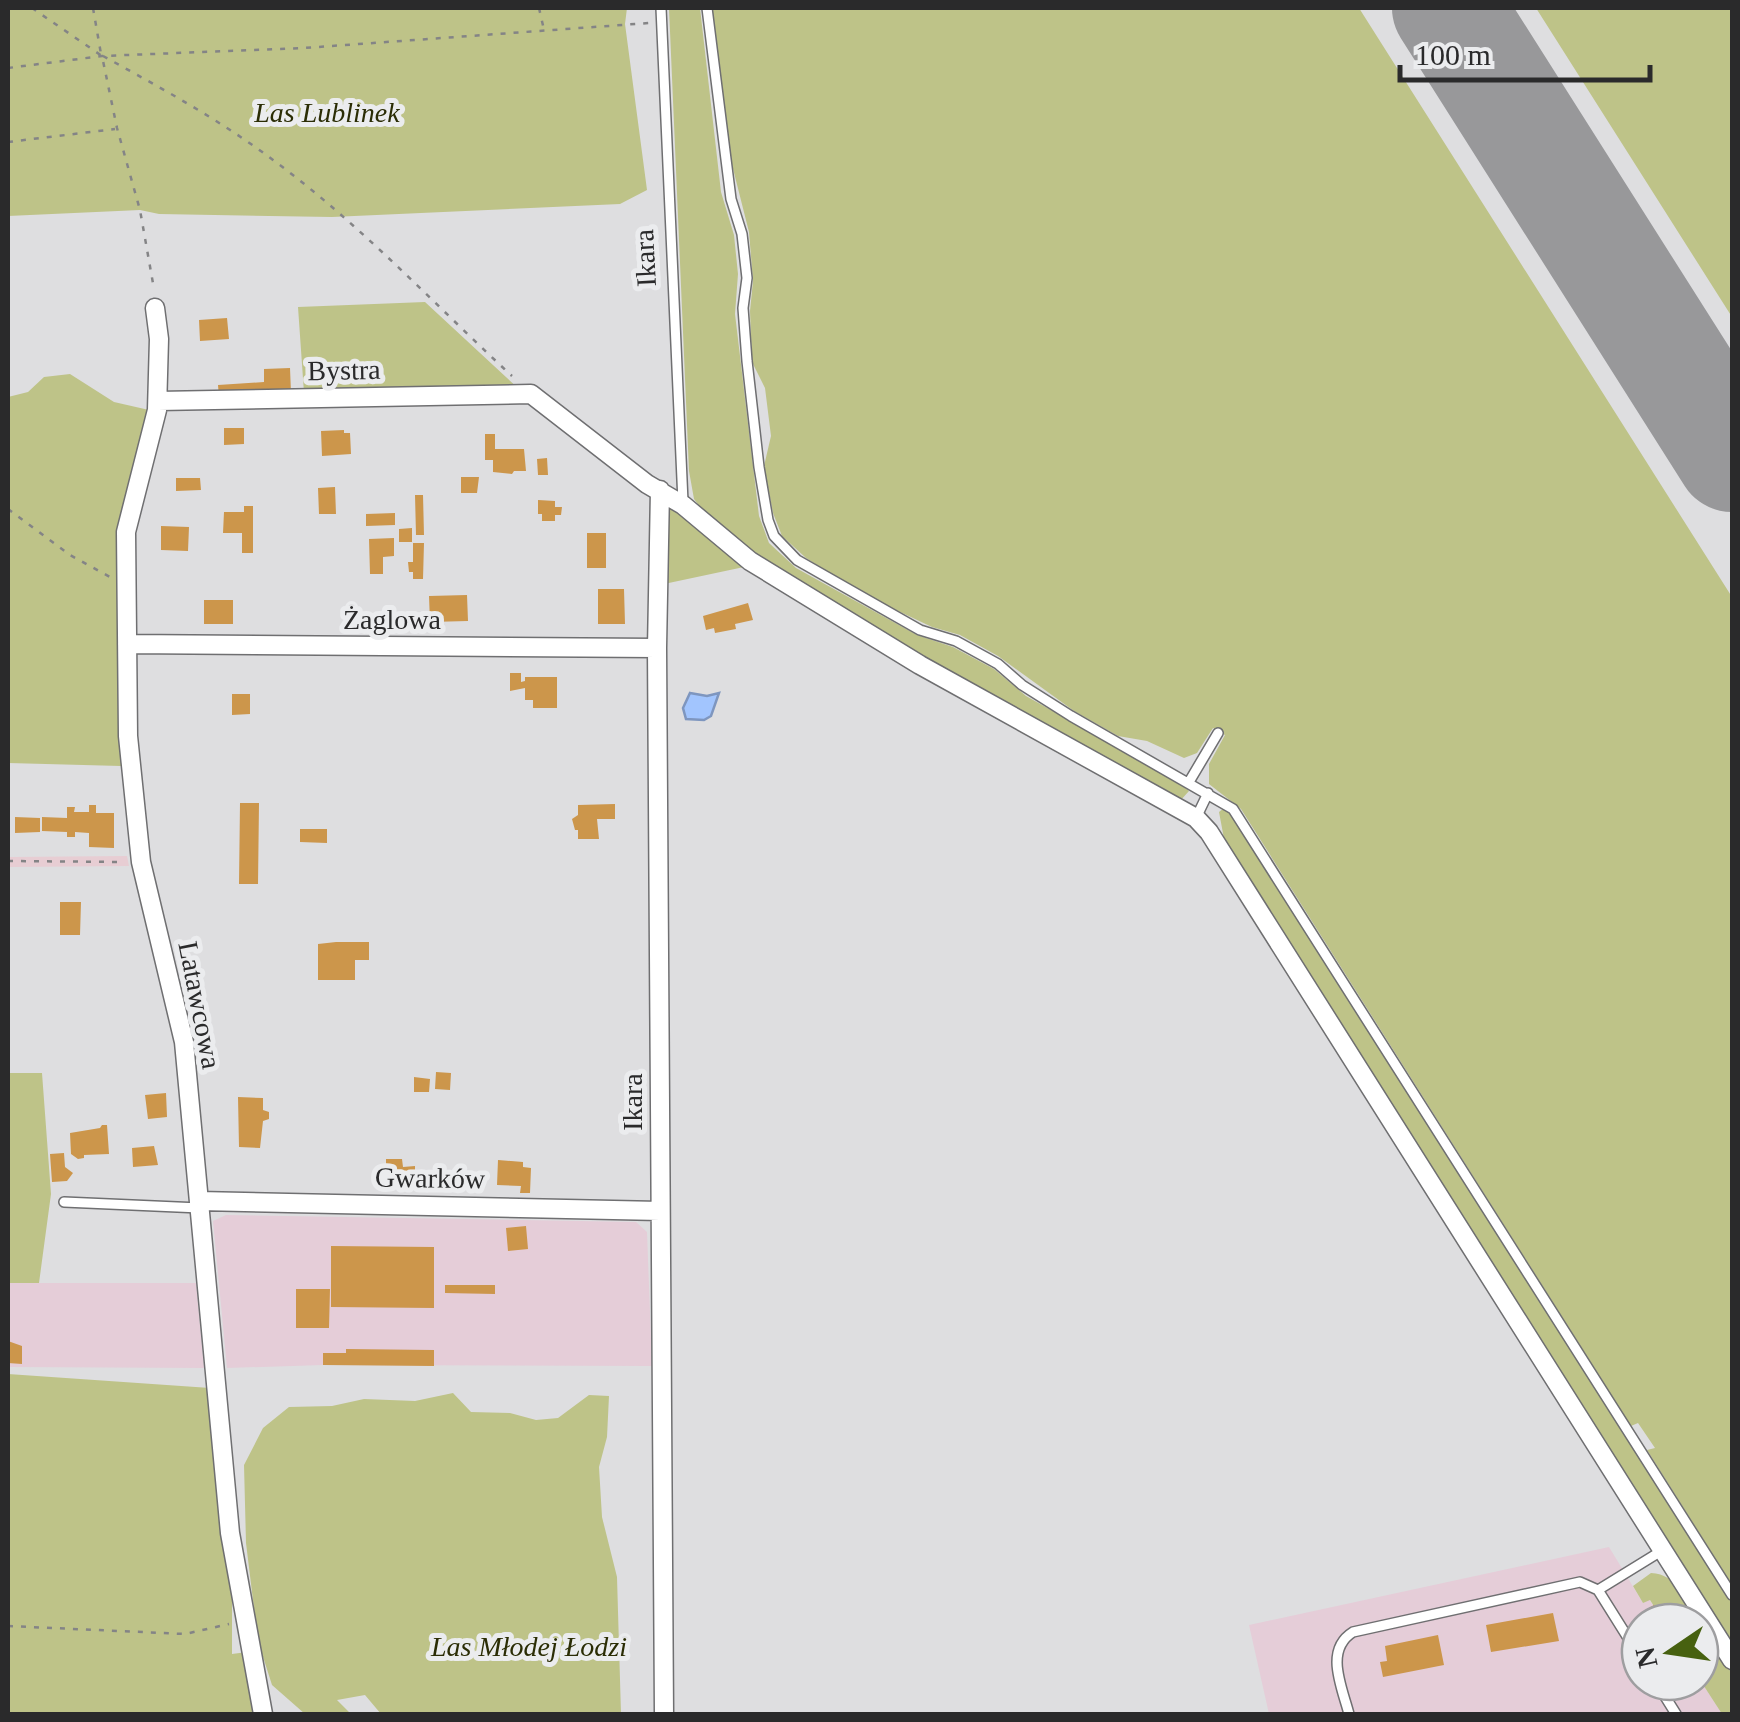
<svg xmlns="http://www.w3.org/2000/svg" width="1740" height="1722" viewBox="0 0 1740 1722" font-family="Georgia,serif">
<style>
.commercial{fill:#e7cdd3}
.industrial{fill:#e5cdd8}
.green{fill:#bec388}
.water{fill:#a2c5fe;stroke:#7e96bf;stroke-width:2.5}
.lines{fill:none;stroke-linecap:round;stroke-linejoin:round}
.runway{stroke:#98989a;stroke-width:112}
.building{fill:#cc964b}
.service-casing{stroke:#6f6f71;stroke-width:12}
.minor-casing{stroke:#6f6f71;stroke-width:21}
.path{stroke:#848486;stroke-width:2.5;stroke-dasharray:5 8;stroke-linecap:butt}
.service{stroke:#fff;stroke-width:9}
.minor{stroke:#fff;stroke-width:18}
.labels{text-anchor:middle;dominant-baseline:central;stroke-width:10;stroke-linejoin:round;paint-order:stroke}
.park-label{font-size:28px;font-style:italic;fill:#2b2d05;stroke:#ebecee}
.street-label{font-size:28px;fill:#2a2a2b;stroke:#ebecee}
</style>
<rect width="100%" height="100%" fill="#dedee0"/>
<!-- commercial -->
<path class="commercial" d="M8,847L9,857L127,856L129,866L8,867Z"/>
<!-- industrial -->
<path class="industrial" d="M226,1215L636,1222L647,1232L652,1366L323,1365L227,1368L213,1221Z
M8,1283H196L204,1368L8,1367Z
M1609,1547L1643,1603L1649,1599L1664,1622H1640V1682L1700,1680L1722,1714H1269L1249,1625Z"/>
<!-- green -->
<path class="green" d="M8,8H627L625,24L647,190L620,204L332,217L159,214L140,210L8,216Z
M669,8H700L721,192L734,235L738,274L735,314L759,516L769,543L796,568L917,635L953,647L994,669L1026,696L1179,782L1189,791L1180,801L922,660L757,558L703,511L694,499L689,471Z
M711,8H1359L1732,597V1585L1647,1450L1655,1448L1638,1423L1631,1426L1241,809L1209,784V764L1225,735L1213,728L1197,753L1184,758L1147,741L1118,736L1074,711L998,656L960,635L932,627L879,602L844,582L806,558L782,536L773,513L764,466L771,436L765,388L752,362L750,311L753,281L749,232L727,145Z
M1536,8H1732V317Z
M425,302L520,390L304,393L298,307Z
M70,374L114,402L149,410L119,599L121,766L8,763V397L28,392L44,377Z
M672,504L744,567L664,584L666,505Z
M1224,808L1233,817L1732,1603V1645L1225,844L1219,812Z
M42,1073L51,1194L39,1283H8V1073Z
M8,1374L210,1388L220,1520L232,1596V1654L247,1652L256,1714H8Z
M453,1393L471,1412L510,1413L536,1420L558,1418L589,1395L609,1396L607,1437L599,1467L602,1517L617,1577L621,1714H381L365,1695L337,1700L351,1714H305L272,1685L258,1641L246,1543L244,1465L263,1428L289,1407L332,1406L364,1399L415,1401Z
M1651,1573C1678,1574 1687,1602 1700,1622H1664L1650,1600L1643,1603L1633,1586Z
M1700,1622L1732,1674V1714H1722L1700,1680Z"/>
<!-- water -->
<path class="water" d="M690,693L707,696L719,693L711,716L704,720L686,719L683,708Z"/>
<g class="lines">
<!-- runway -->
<path class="runway" d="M1448,8L1732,456"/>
</g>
<!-- building -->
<path class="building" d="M227,318L229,339L200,341L199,320Z
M290,368L291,393L219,397L218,385L264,382V369Z
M224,428H244V444L224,445Z
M344,430V433H350L351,454L322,456L321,431Z
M485,434H495V449H524L526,471H514L512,474L493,472V460H485Z
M547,458L548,475H538L537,459Z
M461,477H479L477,493H461Z
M176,478H200L201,490L176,491Z
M335,487L336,514H319L318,488Z
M415,495H423L424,535H416Z
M538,500L555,501V507H562L561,515H555V521H542V514H538Z
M244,506H253V553H242V533H223L224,512H244Z
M395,513V525L366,526V514Z
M161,526L189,527L188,551L161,550Z
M412,528V542H399V529Z
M587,533H606V568H587Z
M394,538V556L383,557V574H370L369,539Z
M413,543H424L423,579H413V572H409L408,562H413Z
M598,589H624L625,624H598Z
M467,595L468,621L430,622L429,596Z
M204,600H233V624H204Z
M748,603L753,620L735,624L736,629L715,633L714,628L706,630L703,616Z
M510,673H521V682L525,681V677H557V708H533V700H525V688L510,691Z
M232,694H250V714L232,715Z
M240,803H259L258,884H239Z
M615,804V819H597L599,839H578V830H575L572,819L578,815V805Z
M89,805H96V813H114V848L89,847V833L75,832V837H67V832L42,831V817L67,818V807H75L74,812H89Z
M15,817L40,818V832L15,833Z
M300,829H327V843L300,842Z
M60,902H81L80,935H60Z
M336,942H369V960H355V980H318V944Z
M436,1072L451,1073L450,1090L435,1089Z
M414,1077L430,1079L429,1092H414Z
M166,1093L167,1117L148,1119L145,1095Z
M238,1097L263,1098V1110L269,1112V1119L263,1121L260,1148L239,1147Z
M102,1125H107L109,1154L84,1155V1158L78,1159L71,1154L70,1133L100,1128Z
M154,1146L158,1165L133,1167L132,1148Z
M64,1153L65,1167L73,1173L67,1181L52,1182L50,1154Z
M386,1159H402L403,1167L415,1166V1189H386Z
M498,1160L523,1162V1167L531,1168L530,1193H520L521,1186L497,1185Z
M526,1226L528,1249L508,1251L506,1228Z
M331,1246L434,1247V1308L331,1307Z
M445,1285H495V1294L445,1293Z
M296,1289H330L329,1328H296Z
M8,1341L22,1346V1364L8,1363Z
M346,1349L434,1350V1366L323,1365V1353H346Z
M1654,1605L1664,1620L1661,1622H1648L1642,1612Z
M1553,1613L1559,1641L1491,1652L1486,1625Z
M1438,1635L1444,1665L1383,1677L1380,1662L1387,1661L1385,1646Z"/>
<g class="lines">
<defs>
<path id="service" d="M661,8L683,502
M707,8L731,199L742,234L747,278L743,308L747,361L759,467L768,520L774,536L797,560L920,630L956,641L998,664L1022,685L1071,716L1233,809L1732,1595
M1189,782L1218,733
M1196,818L1208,793
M64,1202L200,1208
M1640,1657L1598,1590L1663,1550
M1656,1682L1676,1714
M1349,1714C1342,1687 1324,1650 1353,1632L1580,1582L1598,1590"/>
<path id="minor" d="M155,308L159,339L157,410L126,532L128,736L141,862L184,1042L230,1533L263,1714
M158,401L531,394L647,484L683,505L750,561L920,665L1196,818L1209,832L1732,1660
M660,490L657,648L664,1714
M127,644L657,648
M199,1201L660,1211"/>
</defs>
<!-- service casing -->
<use href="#service" class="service-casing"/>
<!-- minor casing -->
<use href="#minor" class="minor-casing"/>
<!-- path -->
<path class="path" d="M32,8L102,56L117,128L140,210L154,289
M93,8L101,54
M539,8L544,30
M103,56C161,88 220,120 273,160C359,223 434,304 512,376
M8,68L102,56L304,48L649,23
M8,142L115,129
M8,509L70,555L110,577
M8,861L124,862
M8,1626L185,1634L229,1624"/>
<!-- service -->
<use href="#service" class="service"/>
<!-- minor -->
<use href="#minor" class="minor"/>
</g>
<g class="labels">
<!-- park labels -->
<g class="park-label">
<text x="327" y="112">Las Lublinek</text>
<text x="529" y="1646">Las Młodej Łodzi</text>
</g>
<!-- street labels -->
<g class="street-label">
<text transform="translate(645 258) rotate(-93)">Ikara</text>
<text transform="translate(344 370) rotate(-1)">Bystra</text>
<text x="392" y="619">Żaglowa</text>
<text transform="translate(200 1005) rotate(79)">Latawcowa</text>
<text transform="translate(632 1102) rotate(-90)">Ikara</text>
<text transform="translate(430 1178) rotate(1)">Gwarków</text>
</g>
</g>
<!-- border -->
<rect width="1740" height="1722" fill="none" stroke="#2a2a2b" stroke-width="20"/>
<!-- north arrow -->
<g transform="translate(1670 1652) rotate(257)"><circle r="48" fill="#ebecee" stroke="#9e9ea0" stroke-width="2.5"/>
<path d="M0-8L18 38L0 25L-18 38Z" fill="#476110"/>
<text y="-15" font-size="28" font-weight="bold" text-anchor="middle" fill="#2a2a2b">N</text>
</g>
<!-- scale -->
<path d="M1400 65v15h250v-15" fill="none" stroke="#2a2a2b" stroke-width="5"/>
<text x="1415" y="65" font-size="30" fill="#2a2a2b" stroke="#ebecee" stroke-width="8" paint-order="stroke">100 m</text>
</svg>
